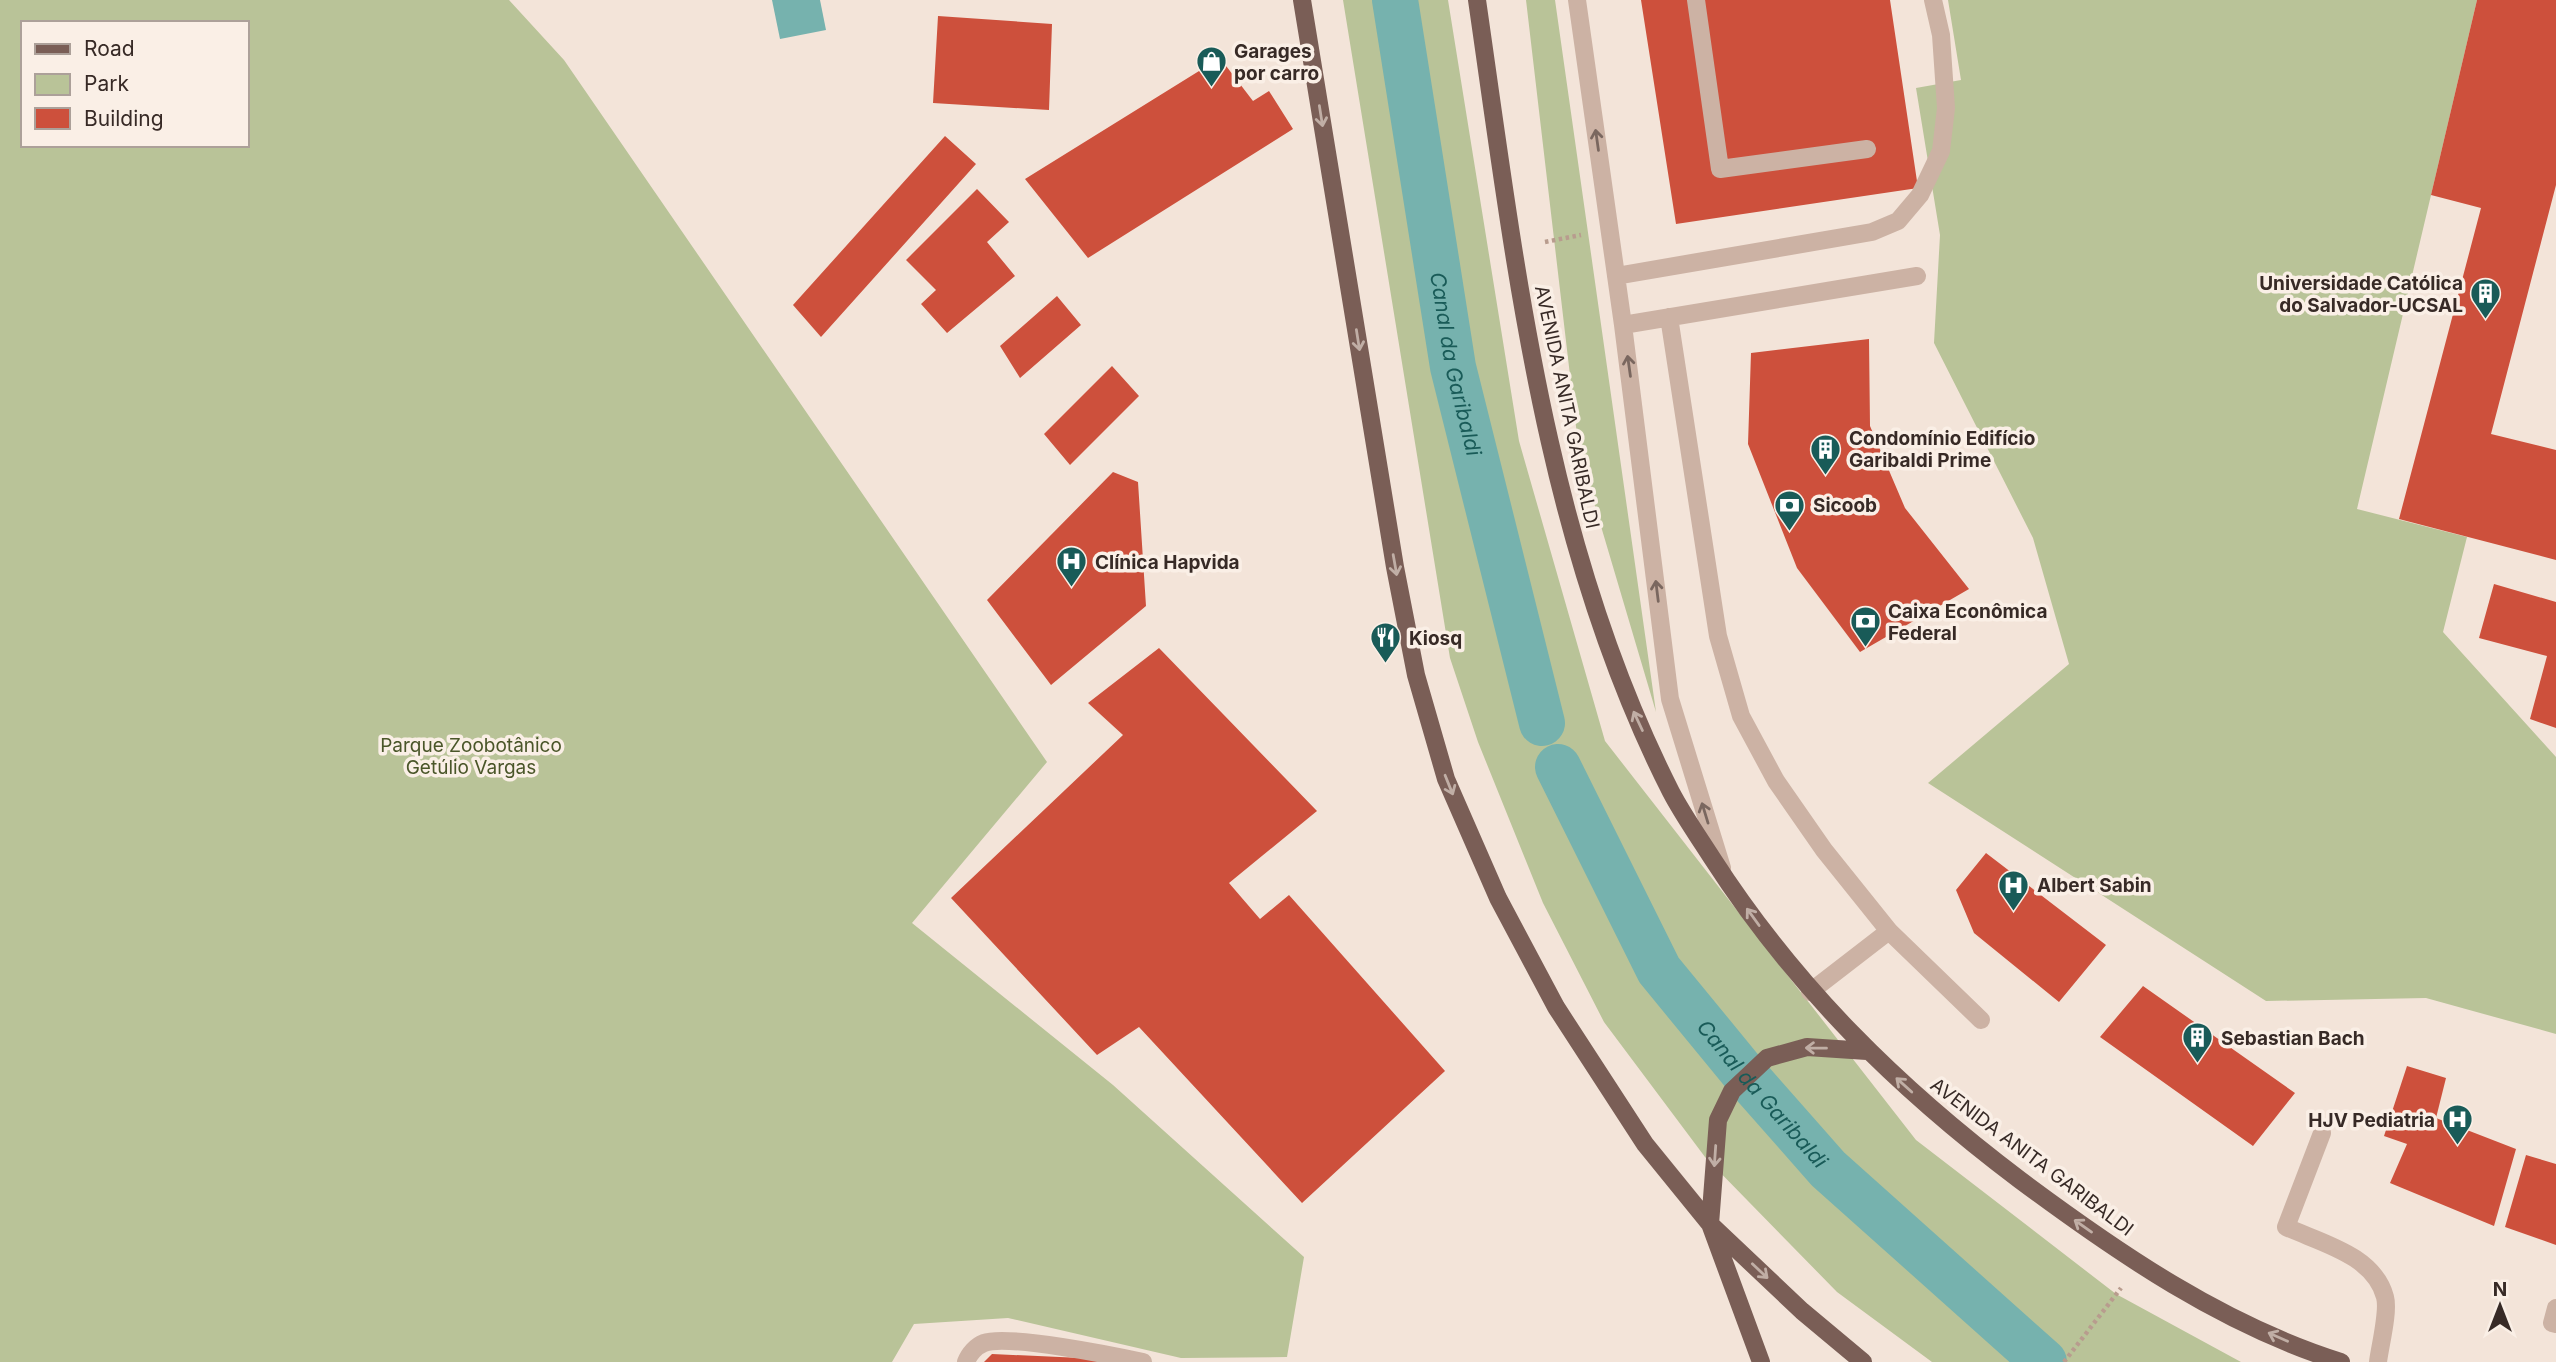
<svg xmlns="http://www.w3.org/2000/svg" width="2556" height="1362" viewBox="0 0 2556 1362" font-family="Inter,sans-serif">
<style>
.green{fill:#b9c398;fill-rule:evenodd}
.water{fill:#76b2ae}
.lines{fill:none;stroke-linecap:round;stroke-linejoin:round}
.canal{stroke:#76b2ae;stroke-width:46}
.building{fill:#cd503c}
.path{stroke:#b89c8e;stroke-width:4.5;stroke-dasharray:3.5 3.5;stroke-linecap:butt}
.minor{stroke:#ccb2a4;stroke-width:18}
.major{stroke:#7a5e56;stroke-width:18}
.oneway{stroke:#c0aea5}
.oneway2{stroke:#7a675f}
.labels{text-anchor:middle;dominant-baseline:central;stroke-width:7;stroke-linejoin:round;paint-order:stroke}
.poi-label{font-size:19px;font-weight:bold;fill:#372a26;stroke:#faefe6;text-anchor:start}
.street-label{font-size:19px;fill:#372a26;stroke:#faefe6}
.park-label{font-size:19px;fill:#4a5629;stroke:#faefe6}
.water-label{font-size:21px;font-style:italic;fill:#195b58;stroke:#faefe6}
</style>
<rect width="100%" height="100%" fill="#f3e4d9"/>
<!-- green -->
<path class="green" d="M0,0H509L564,60L1047,762L912,923L1113,1085L1304,1257L1287,1357L1181,1358L1008,1318L914,1324L892,1362H0ZM23,23H247V145H23Z
M1343,0H1448L1519,441L1605,741L1916,1140L2116,1294L2241,1362H1932L1837,1292L1705,1157L1604,1022L1543,903L1478,742L1450,658Z
M1526,0H1555L1656,712L1579,452Z
M1948,0H2477L2357,509L2467,537L2443,632L2556,757V1034L2426,998L2266,1001L1928,783L2069,664L2033,538L1934,343L1940,235L1916,88L1961,80Z"/>
<!-- water -->
<path class="water" d="M772,0H820L826,30L780,39Z"/>
<g class="lines">
<!-- canal -->
<g class="canal">
<path id="s1" d="M1395,0L1453,367L1542,723"/>
<path id="s2" d="M1558,767L1659,970L1746,1076L1828,1169L2044,1362"/>
</g>
</g>
<!-- building -->
<path class="building" d="M1641,0H1890L1918,188L1676,224Z
M2477,0H2556V185L2491,434L2556,450V560L2399,519L2481,208L2431,195Z
M938,16L1052,24L1049,110L933,103Z
M1220,58L1253,101L1269,91L1293,129L1088,258L1025,179Z
M945,136L976,164L821,337L793,305Z
M977,189L1009,222L987,242L1015,276L947,333L921,304L936,290L906,260Z
M1057,296L1081,325L1020,378L1000,346Z
M1869,339L1870,426L1905,508L1969,589L1860,652L1797,568L1748,444L1751,353Z
M1112,366L1139,396L1070,465L1044,434Z
M1113,472L1138,482L1146,606L1051,685L987,600Z
M2494,584L2556,602V728L2530,719L2547,656L2479,638Z
M1159,648L1317,811L1229,883L1260,919L1289,895L1445,1071L1302,1203L1139,1027L1097,1055L951,898L1123,735L1088,703Z
M1986,853L2106,945L2059,1002L1974,933L1956,890Z
M2143,986L2295,1093L2253,1146L2100,1037Z
M2407,1066L2446,1078L2436,1118L2516,1149L2494,1226L2390,1183L2407,1144L2384,1136Z
M2526,1155L2556,1164V1245L2505,1227Z
M992,1354L1103,1359L1102,1362H984Z"/>
<g class="lines">
<!-- path -->
<path class="path" d="M1545,242L1581,235
M2064,1362L2121,1288"/>
<!-- minor -->
<path class="minor" d="M1577,0L1623,325L1670,699L1722,868
M1696,0L1720,169L1867,149
M1616,276L1872,232L1898,221L1920,195L1941,151L1946,108L1941,35L1933,0
M1669,317L1718,636L1741,716L1776,781L1824,850L1889,931L1981,1020
M1623,325L1917,276
M1810,992L1889,931
M2322,1133L2286,1227C2321,1243 2374,1255 2385,1297C2389,1311 2380,1346 2378,1362
M2556,1308L2552,1323L2556,1324
M966,1362C969,1354 976,1346 984,1343C1007,1334 1115,1356 1143,1362"/>
<!-- major -->
<path class="major" d="M1302,0L1395,567L1416,675L1446,779L1498,898L1556,1007L1645,1144L1710,1224L1802,1311L1863,1362
M1477,0C1516,270 1546,546 1671,792C1683,815 1698,836 1712,858C1795,987 1898,1088 2020,1180C2118,1253 2223,1325 2341,1362
M1761,1362L1710,1224L1718,1120L1732,1091L1767,1058L1807,1047L1867,1051"/>
</g>
<!-- one-way arrows -->
<defs><path id="oneway-shaft" d="M-6 0H5M1.5-3L5.5 0L1.5 3" fill="none" stroke-width="1.6" stroke-linecap="round" stroke-linejoin="round" transform="scale(1.75)"/></defs>
<g class="oneway">
<use href="#oneway-shaft" transform="translate(1321 116) rotate(81)"/>
<use href="#oneway-shaft" transform="translate(1358 340) rotate(81)"/>
<use href="#oneway-shaft" transform="translate(1395 565) rotate(80)"/>
<use href="#oneway-shaft" transform="translate(1638 721) rotate(-115)"/>
<use href="#oneway-shaft" transform="translate(1449 785) rotate(68)"/>
<use href="#oneway-shaft" transform="translate(1753 917) rotate(-126)"/>
<use href="#oneway-shaft" transform="translate(1816 1048) rotate(-179)"/>
<use href="#oneway-shaft" transform="translate(1904 1085) rotate(-138)"/>
<use href="#oneway-shaft" transform="translate(1715 1156) rotate(94)"/>
<use href="#oneway-shaft" transform="translate(2083 1226) rotate(-145)"/>
<use href="#oneway-shaft" transform="translate(1760 1271) rotate(43)"/>
<use href="#oneway-shaft" transform="translate(2278 1337) rotate(-156)"/>
</g>
<g class="oneway2">
<use href="#oneway-shaft" transform="translate(1597 140) rotate(-98)"/>
<use href="#oneway-shaft" transform="translate(1629 366) rotate(-98)"/>
<use href="#oneway-shaft" transform="translate(1657 591) rotate(-97)"/>
<use href="#oneway-shaft" transform="translate(1705 813) rotate(-107)"/>
</g>
<!-- icons -->
<defs>
<symbol id="shop-pin" viewBox="-11 -11 22 30"><path d="M0 17L-7.5 6A9.5 9.5 0 1 1 7.5 6Z" fill="#195b58" stroke="#faefe6"/><path d="M-5-2.5h2.3a2.7 3.5 0 0 1 5.4 0H5L5.5 6h-11ZM-1.5-2.5h3a1.5 2.3 0 0 0-3 0Z" fill="#fff"/></symbol>
<symbol id="building-pin" viewBox="-11 -11 22 30"><path d="M0 17L-7.5 6A9.5 9.5 0 1 1 7.5 6Z" fill="#195b58" stroke="#faefe6"/><path d="M-4-6H4V6H1V3H-1V6H-4ZM-2.5-4.3h1.7v1.8h-1.7ZM.8-4.3h1.7v1.8H.8ZM-2.5-1h1.7V.8h-1.7ZM.8-1h1.7V.8H.8Z" fill="#fff"/></symbol>
<symbol id="bank-pin" viewBox="-11 -11 22 30"><path d="M0 17L-7.5 6A9.5 9.5 0 1 1 7.5 6Z" fill="#195b58" stroke="#faefe6"/><path d="M-6-4H6V4H-6ZM0-2.3a2.3 2.3 0 1 0 0 4.6a2.3 2.3 0 1 0 0-4.6Z" fill="#fff"/></symbol>
<symbol id="hospital-pin" viewBox="-11 -11 22 30"><path d="M0 17L-7.5 6A9.5 9.5 0 1 1 7.5 6Z" fill="#195b58" stroke="#faefe6"/><path d="M-5-5h3v3.5h4V-5h3V5h-3V1.5h-4V5h-3Z" fill="#fff"/></symbol>
<symbol id="restaurant-pin" viewBox="-11 -11 22 30"><path d="M0 17L-7.5 6A9.5 9.5 0 1 1 7.5 6Z" fill="#195b58" stroke="#faefe6"/><path d="M-5-6h1v4h1v-4h1v4h1v-4h1v5L-1.5 .5V6h-2V.5L-5-1ZM5-6V6H3V1.5H1.5Q1.5-4 5-6Z" fill="#fff"/></symbol>
</defs>
<g fill-rule="evenodd">
<use href="#shop-pin" x="1194" y="44" width="35" height="47"/>
<use href="#building-pin" x="2468" y="276" width="35" height="47"/>
<use href="#building-pin" x="1808" y="432" width="35" height="47"/>
<use href="#bank-pin" x="1772" y="488" width="35" height="47"/>
<use href="#hospital-pin" x="1054" y="544" width="35" height="47"/>
<use href="#bank-pin" x="1848" y="604" width="35" height="47"/>
<use href="#restaurant-pin" x="1368" y="620" width="35" height="47"/>
<use href="#hospital-pin" x="1996" y="868" width="35" height="47"/>
<use href="#building-pin" x="2180" y="1020" width="35" height="47"/>
<use href="#hospital-pin" x="2440" y="1102" width="35" height="47"/>
</g>
<g class="labels">
<!-- poi labels -->
<g class="poi-label">
<text x="1234" y="51">Garages<tspan x="1234" dy="22">por carro</tspan></text>
<text x="2463" y="283" text-anchor="end">Universidade Católica<tspan x="2463" dy="22">do Salvador-UCSAL</tspan></text>
<text x="1849" y="438">Condomínio Edifício<tspan x="1849" dy="22">Garibaldi Prime</tspan></text>
<text x="1813" y="505">Sicoob</text>
<text x="1095" y="562">Clínica Hapvida</text>
<text x="1888" y="611">Caixa Econômica<tspan x="1888" dy="22">Federal</tspan></text>
<text x="1409" y="638">Kiosq</text>
<text x="2037" y="885">Albert Sabin</text>
<text x="2221" y="1038">Sebastian Bach</text>
<text x="2435" y="1120" text-anchor="end">HJV Pediatria</text>
</g>
<!-- street labels -->
<g class="street-label">
<text transform="translate(1567 407) rotate(78)">AVENIDA ANITA GARIBALDI</text>
<text transform="translate(2032 1157) rotate(37)">AVENIDA ANITA GARIBALDI</text>
</g>
<!-- park labels -->
<g class="park-label">
<text x="471" y="745">Parque Zoobotânico<tspan x="471" dy="22">Getúlio Vargas</tspan></text>
</g>
<!-- water labels -->
<g class="water-label">
<text stroke="none"><textPath href="#s1" startOffset="369">Canal da Garibaldi</textPath></text>
<text stroke="none"><textPath href="#s2" startOffset="388">Canal da Garibaldi</textPath></text>
</g>
</g>
<!-- legend -->
<rect x="21" y="21" width="228" height="126" fill="#faefe6" stroke="#aca099" stroke-width="2"/>
<rect x="35" y="44" width="35" height="10" fill="#7a5e56" stroke="#aca099" stroke-width="2"/>
<text x="84" y="56" font-size="21" fill="#372a26">Road</text>
<rect x="35" y="74" width="35" height="21" fill="#b9c398" stroke="#aca099" stroke-width="2"/>
<text x="84" y="91" font-size="21" fill="#372a26">Park</text>
<rect x="35" y="108" width="35" height="21" fill="#cd503c" stroke="#aca099" stroke-width="2"/>
<text x="84" y="126" font-size="21" fill="#372a26">Building</text>
<!-- north arrow -->
<g transform="translate(2500 1306)" stroke="#faefe6" stroke-width="5" paint-order="stroke">
<path d="M0-5L12 26L0 18L-12 26Z" fill="#372a26"/>
<text y="-10" font-size="19" font-weight="bold" text-anchor="middle" fill="#372a26">N</text>
</g>
</svg>
